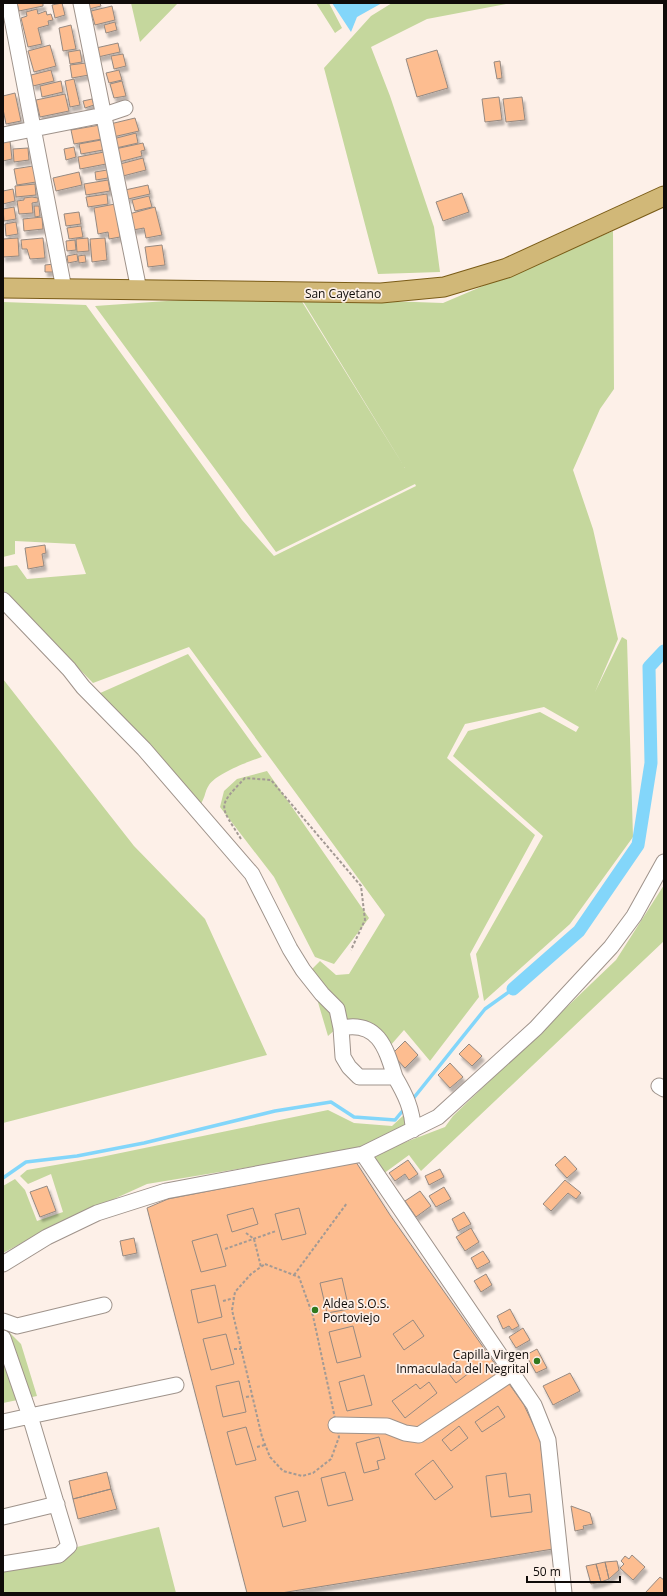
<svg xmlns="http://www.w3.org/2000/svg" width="667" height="1596" viewBox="0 0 667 1596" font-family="'Open Sans',sans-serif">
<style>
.green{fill:#c5d79d}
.water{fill:#83d6fa}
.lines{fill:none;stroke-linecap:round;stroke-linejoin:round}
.stream{stroke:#83d6fa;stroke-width:3.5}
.canal{stroke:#83d6fa;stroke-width:13}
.building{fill:#fdbd90;stroke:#958981;filter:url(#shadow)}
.minor-casing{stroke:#9f938b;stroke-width:17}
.major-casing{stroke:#7a5c17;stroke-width:21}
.path{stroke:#a39a94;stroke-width:2;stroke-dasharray:3 2;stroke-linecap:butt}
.minor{stroke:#fff;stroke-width:15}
.major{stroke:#d1b878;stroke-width:19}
.poi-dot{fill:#30791e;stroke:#fdf0e8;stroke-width:1.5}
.labels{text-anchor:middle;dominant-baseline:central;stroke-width:3.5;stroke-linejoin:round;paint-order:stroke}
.street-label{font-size:12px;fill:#0f0b09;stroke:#fdf0e8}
.poi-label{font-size:12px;fill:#0f0b09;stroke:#fdf0e8;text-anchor:start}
</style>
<defs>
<filter id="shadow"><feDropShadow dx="2.5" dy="4.5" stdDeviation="1" flood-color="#0004"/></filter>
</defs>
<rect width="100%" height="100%" fill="#fdf0e8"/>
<!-- green -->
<path class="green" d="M131,3H178L140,42Z
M316,3H329L342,28L335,33Z
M392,3H511L427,19L371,47L390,96L434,227L440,272L378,274L324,68L371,16Z
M613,231L614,389L600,409L573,470L593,529L618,639L595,692L622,637L627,640L633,837L570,924L484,1001L476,954L543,836L453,756L468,731L540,712L576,732L579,727L544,707L465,724L447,758L535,835L470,954L479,997L430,1061L404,1030L390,1046L372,1032L347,1019L328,1036L309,972L320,961L336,975L349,974L385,915L189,647L93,683L3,591V567L17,565L27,579L86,574L75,544L15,541V554L3,557V302L86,305L242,520L274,556L416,486L415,484L276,552L95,306L296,292L405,468L301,298L443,303Z
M188,654L262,757C249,761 216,774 209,785C204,792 206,799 197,809L98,694Z
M3,679L134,846L205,919L267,1055L3,1123Z
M267,771L369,918L334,964L315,957L274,877L220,807L224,791L237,779Z
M664,885V941L421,1171L409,1155L383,1174L369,1156L445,1127L453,1116L616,960Z
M328,1110L354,1123L392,1126L405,1114L409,1130L360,1149L147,1184L50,1228L3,1253V1186L15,1179L25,1190L37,1221L63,1212L51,1174L28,1184L20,1176L27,1170L101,1157Z
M3,1326L21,1344L37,1396L3,1403Z
M159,1527L176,1593H3V1565Z"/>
<!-- water -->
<path class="water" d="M332,3H382L357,17L351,32Z"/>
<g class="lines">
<!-- stream -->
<path class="stream" d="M412,1100L485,1009L513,989
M3,1178L26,1162L77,1156L144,1143L275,1111L331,1102L354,1117L395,1120L405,1108"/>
<!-- canal -->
<path class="canal" d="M513,989L579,931L638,845L651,763L649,667L664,651"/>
</g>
<!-- building -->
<path class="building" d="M17,3H43V6L19,11Z
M62,3L65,15L55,18L52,5Z
M87,3H100L101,6L89,9Z
M112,6L115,20L95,25L91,11Z
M37,9L38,14L46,11L47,15L51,14L53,20L48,21L49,25L38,28L42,44L28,47L21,18L27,16L26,12Z
M115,22L117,30L106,33L104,25Z
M71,25L76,49L63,51L59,28Z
M118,43L120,52L98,57L96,48Z
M50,45L56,66L34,72L28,51Z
M80,50L82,62L70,64L68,52Z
M437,50L448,88L417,97L406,59Z
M123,54L126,66L114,69L111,56Z
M500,61L502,78L497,79L494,62Z
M86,63L89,75L72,78L70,65Z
M51,70L54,81L33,86L31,75Z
M119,70L122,80L109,83L106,73Z
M74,79L80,105L70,107L65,81Z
M61,81L63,92L42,97L40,86Z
M122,81L126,96L114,98L110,84Z
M15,93L21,121L6,124L3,109V96Z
M65,94L69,111L40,117L36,100Z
M499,97L502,120L485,122L482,99Z
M522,97L525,120L506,122L503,99Z
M92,99L94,105L85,108L83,101Z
M135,118L139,131L113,137L110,124Z
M100,125L102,139L74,144L71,130Z
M136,133L138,143L116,148L113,139Z
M101,140L103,150L81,154L79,144Z
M10,141L12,159L3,161V142Z
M143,143L145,150L141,151L142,156L119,162L115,149Z
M74,147L76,157L66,160L64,149Z
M28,148L29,160L14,162L13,149Z
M104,152L106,164L80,169L78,157Z
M143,158L146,170L123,176L120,164Z
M33,166L36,182L17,185L14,169Z
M107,170L108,178L96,180L95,172Z
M79,172L82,185L56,191L53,178Z
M108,180L110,191L86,195L84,184Z
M35,184L36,195L16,197L15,186Z
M148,185L150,194L128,199L125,190Z
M13,189L15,201L3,204V191Z
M462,193L469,212L443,221L436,202Z
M107,194L108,204L88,207L86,197Z
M149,196L152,207L135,211L132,200Z
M32,197L38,198V202L32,203L33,213L19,214L17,201L24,200V198Z
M115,204L120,237L109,239L108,232L98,234L94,208Z
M34,206H39L40,216L35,217Z
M14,207L16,219L4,221L3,209Z
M155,207L162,235L146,238L144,228L133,230L129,214Z
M79,212L81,224L66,226L64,214Z
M42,217L43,229L24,231L23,219Z
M16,222L18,234L6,236L5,224Z
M81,226L83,237L69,239L67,228Z
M18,238L19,256L3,257V239Z
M43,238L45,258L30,259L27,249H22L21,240Z
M88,238L89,251L77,252L76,239Z
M105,238L107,260L92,262L90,239Z
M75,240L76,250L67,251L66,241Z
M162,245L165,265L148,267L145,247Z
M77,254L78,261L68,263L67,256Z
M85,255L86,262L79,263L78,256Z
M54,264V272H45V265Z
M45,545L46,553L42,554L44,566L28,569L25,548Z
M405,1041L418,1055L405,1068L392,1054Z
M469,1044L482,1056L472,1066L459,1054Z
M450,1063L463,1077L450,1088L438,1075Z
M565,1156L577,1169L567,1178L555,1165Z
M408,1160L418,1174L409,1180L405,1174L395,1181L389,1173Z
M356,1162L390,1215L524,1405L540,1439L553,1549L281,1593H247L147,1208L168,1199Z
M440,1169L444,1177L429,1185L425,1176Z
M565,1180L581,1193L576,1199L568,1193L551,1211L543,1204Z
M47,1186L56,1211L40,1217L30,1192Z
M444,1187L451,1199L436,1207L429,1196Z
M420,1191L431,1206L416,1217L405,1201Z
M253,1208L258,1224L232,1232L227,1215Z
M299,1208L306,1234L282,1240L275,1214Z
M464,1212L471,1224L458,1231L452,1219Z
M471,1228L479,1242L465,1251L456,1237Z
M217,1234L226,1266L201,1272L192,1241Z
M134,1238L137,1253L123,1256L120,1241Z
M483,1251L490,1262L477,1269L471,1258Z
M486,1274L492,1285L481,1292L474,1281Z
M342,1278L349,1309L327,1313L320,1283Z
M215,1285L222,1317L198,1323L191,1290Z
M510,1309L519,1326L512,1330L509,1326L503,1329L497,1316Z
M413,1320L424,1336L404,1350L393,1334Z
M353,1326L361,1357L337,1363L329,1332Z
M523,1328L530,1340L516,1348L509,1337Z
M226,1334L234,1364L211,1370L203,1339Z
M537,1349L547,1368L536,1373L526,1355Z
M464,1356L474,1369L456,1383L446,1370Z
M570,1373L580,1391L553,1405L543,1386Z
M364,1375L372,1405L347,1411L339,1382Z
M239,1381L246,1412L223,1417L216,1386Z
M429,1382L437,1393L405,1418L392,1401L416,1384L420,1389Z
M498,1406L505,1417L482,1432L475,1422Z
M459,1426L468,1438L451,1451L442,1440Z
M246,1427L256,1460L236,1465L227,1432Z
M379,1437L385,1459L377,1461L379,1469L364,1473L356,1443Z
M433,1460L453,1487L435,1500L415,1474Z
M107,1472L111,1489L73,1499L69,1481Z
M345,1472L353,1500L328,1506L321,1478Z
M506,1473L509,1497L530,1494L532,1512L491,1517L486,1476Z
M111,1489L117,1509L78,1519L73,1499Z
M298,1491L306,1521L283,1527L275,1497Z
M571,1506L590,1513L593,1524L583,1526L584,1529L575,1531Z
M632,1555L645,1567L633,1580L620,1568L624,1564L621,1561L625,1556L629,1559Z
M617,1561L619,1570L609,1579L605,1562Z
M605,1562L609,1579L601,1582L596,1564Z
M596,1564L601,1582L591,1584L586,1566Z
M660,1577L664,1580V1593H645Z"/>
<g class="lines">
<defs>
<path id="minor" d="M9,3L64,289
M81,3L139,290
M3,135L104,115L125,108
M3,600L69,669L83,687L144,749L252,874L290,949L303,970L322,994L337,1009L341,1028L343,1057L349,1067L359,1077H395C405,1094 413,1110 413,1130
M341,1028C378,1020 386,1048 395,1077
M659,1086L664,1089
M363,1154L534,1405L548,1440L564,1593
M3,1264L47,1237L97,1213L166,1191L363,1154L438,1117L536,1028L611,947L634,916L664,862
M3,1321L17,1326L104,1305
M3,1338L30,1416L3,1422
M336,1425L387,1426L405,1433L419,1435L512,1373
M3,1517L57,1504
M3,1564L59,1555L69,1546L30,1416L176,1385"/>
<path id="major" d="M3,288L381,293L444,287L507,268L664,196"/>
</defs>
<!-- minor casing -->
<use href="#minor" class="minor-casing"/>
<!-- major casing -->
<use href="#major" class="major-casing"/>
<!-- path -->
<path class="path" d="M241,839C220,805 216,808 245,778L271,780L361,886L365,920L351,950
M246,1233L254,1239L261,1267
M225,1249L276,1231
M265,1264L299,1277L313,1316L339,1437L331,1459L313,1473L302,1476L283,1471L270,1457L262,1437L232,1310L235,1292L251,1274Z
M294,1275L347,1203
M223,1301L234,1298
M234,1349H241
M246,1397L252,1396
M257,1447L265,1445"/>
<!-- minor -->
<use href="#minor" class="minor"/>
<!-- major -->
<use href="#major" class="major"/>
</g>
<!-- markers -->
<g class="poi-dot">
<circle cx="315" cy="1310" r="4"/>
<circle cx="537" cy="1361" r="4"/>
</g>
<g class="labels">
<!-- street labels -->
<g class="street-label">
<text x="343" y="293">San Cayetano</text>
</g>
<!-- poi labels -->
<g class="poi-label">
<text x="323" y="1303">Aldea S.O.S.<tspan x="323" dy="14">Portoviejo</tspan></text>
<text x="529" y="1354" text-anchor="end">Capilla Virgen<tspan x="529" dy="14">Inmaculada del Negrital</tspan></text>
</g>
</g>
<!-- border -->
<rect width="667" height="1596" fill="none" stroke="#0f0b09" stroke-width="8"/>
<!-- scale -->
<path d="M527 1576v6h93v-6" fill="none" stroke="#0f0b09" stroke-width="2"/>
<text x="533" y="1576" font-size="12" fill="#0f0b09" stroke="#fdf0e8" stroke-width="3" paint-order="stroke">50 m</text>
</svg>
